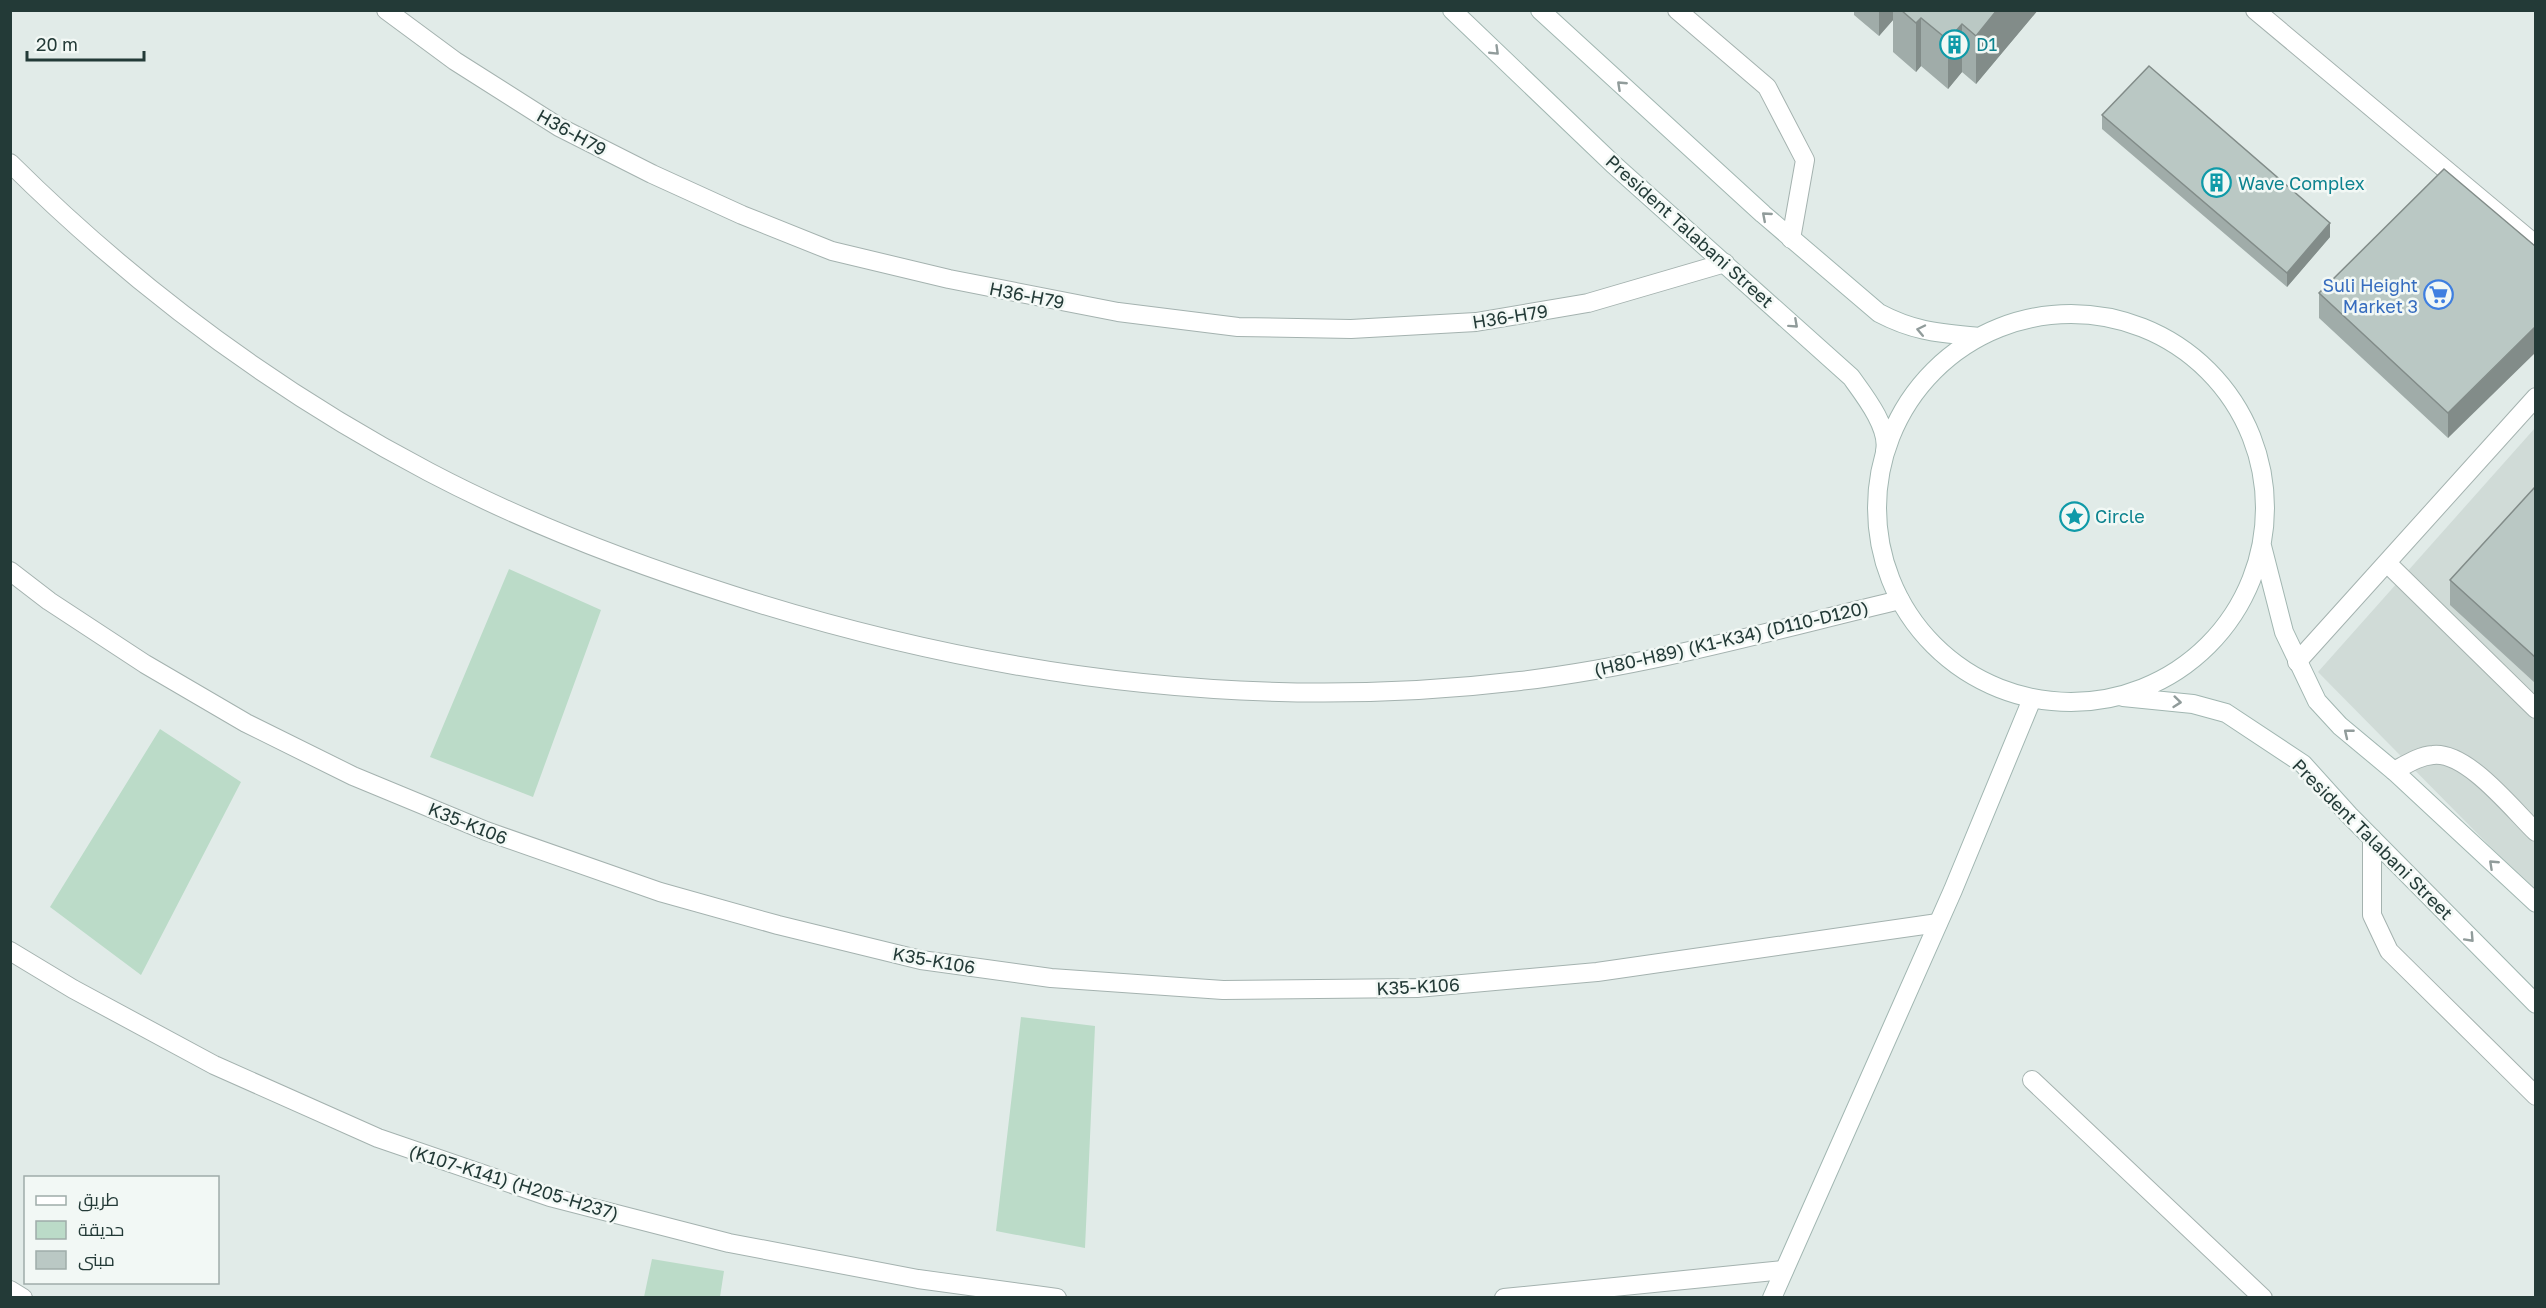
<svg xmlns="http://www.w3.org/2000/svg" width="2546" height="1308" viewBox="0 0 2546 1308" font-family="'Golos Text',Cairo,sans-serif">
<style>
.built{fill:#d0dbd7}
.green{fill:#bbdbc8}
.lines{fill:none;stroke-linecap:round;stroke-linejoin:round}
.lane-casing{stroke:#a4b2af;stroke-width:20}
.street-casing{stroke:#a4b2af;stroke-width:20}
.secondary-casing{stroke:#a1b6b1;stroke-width:20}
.lane{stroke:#fff;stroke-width:18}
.street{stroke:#fff;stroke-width:18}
.secondary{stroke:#fff;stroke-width:18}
.wall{fill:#a0aca9}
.shaded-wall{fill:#828c89}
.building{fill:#bac8c4;stroke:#828c89;stroke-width:1.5}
.oneway{stroke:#919c9b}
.labels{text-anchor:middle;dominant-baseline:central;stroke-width:5;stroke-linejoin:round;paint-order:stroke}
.culture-label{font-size:18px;fill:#0d838f;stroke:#f2f8f5;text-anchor:start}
.street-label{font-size:18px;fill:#233a37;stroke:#f2f8f5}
.shop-label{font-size:18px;fill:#366cbe;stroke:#f2f8f5;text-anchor:end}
</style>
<rect width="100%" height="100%" fill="#e1ebe8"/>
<!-- built -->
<path class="built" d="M2535,428V892L2318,672Z"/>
<!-- green -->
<path class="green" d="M509,569L601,610L533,797L430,757Z
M160,729L241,782L141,975L50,907Z
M1021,1017L1095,1026L1085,1248L996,1231Z
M652,1259L724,1271L720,1297H644Z"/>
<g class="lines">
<defs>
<path id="lane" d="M1677,10L1767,87L1805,160L1791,239
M2387,563L2536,709
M2297,662L2536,397
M2394,771C2407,764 2419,756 2433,755C2467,751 2513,810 2536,832
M2372,838V915L2389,951L2536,1096
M2032,1080L2263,1298"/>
<path id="street" d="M386,10L455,61L559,127L652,174L742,215L832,251L949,279L1118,312L1238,327L1351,329L1476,322L1588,303L1725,263
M2255,10L2536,245
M10,163C133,285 275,391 429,472C526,523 628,562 732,595C988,677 1251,713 1520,681C1648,666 1774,630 1900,600
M10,571L49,601L145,664L246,723L353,776L486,831L660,892L778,925L921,960L1051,978L1223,990L1417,988L1597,972L1938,923
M10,951L73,989L214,1065L378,1138L550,1197L729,1243L918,1279L1057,1298
M10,1290L23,1298
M1504,1298L1784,1270"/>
<path id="secondary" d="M1452,10L1613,164L1851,377C1864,395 1890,428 1885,451
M1540,10L1763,214L1879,313C1915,332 1940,333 1979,337
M1877 508a194 194 0 1 1 388 0a194 194 0 1 1-388 0Z
M2262,546L2284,632L2317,701L2340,726L2394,771L2536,903
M2123,697L2193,704L2226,713L2303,764L2349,815L2536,1004
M1772,1298L1953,890L2032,699"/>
</defs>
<!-- lane casing -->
<use href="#lane" class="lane-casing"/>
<!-- street casing -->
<use href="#street" class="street-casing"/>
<!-- secondary casing -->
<use href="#secondary" class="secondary-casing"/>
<!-- lane -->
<use href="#lane" class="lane"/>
<!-- street -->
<use href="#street" class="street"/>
<!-- secondary -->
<use href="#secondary" class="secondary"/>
</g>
<!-- wall -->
<path class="wall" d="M1854,10H2038L1976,84L1962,72L1948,89L1921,66L1916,72L1893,52V20L1879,36L1854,15Z
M2102,115L2330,237L2287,287L2102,129Z
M2535,246L2448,438L2319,318V293Z
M2535,487V683L2450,605V580Z"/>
<!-- shaded-wall -->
<path class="shaded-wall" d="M1879,10H1893V20L1879,36Z
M1997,10H2038L1976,84V36Z
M1921,18V66L1916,72V23Z
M1962,24V72L1948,89V40Z
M2330,223V237L2287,287V273Z
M2535,327V353L2448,438V413Z"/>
<!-- building -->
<path class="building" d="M1901,10H1997L1976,36L1962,24L1948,40L1921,18L1916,23Z
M2149,66L2330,223L2287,273L2102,115Z
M2444,169L2535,246V327L2448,413L2319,293Z
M2535,487V657L2450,580Z"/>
<!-- one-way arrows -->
<defs><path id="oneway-chevron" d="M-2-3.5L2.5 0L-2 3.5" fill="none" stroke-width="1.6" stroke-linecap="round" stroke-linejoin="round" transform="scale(1.5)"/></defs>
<g class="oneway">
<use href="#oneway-chevron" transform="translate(1495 51) rotate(44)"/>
<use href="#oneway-chevron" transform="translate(1621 85) rotate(-137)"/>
<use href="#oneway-chevron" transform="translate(1766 216) rotate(-139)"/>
<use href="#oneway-chevron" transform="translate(1794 324) rotate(42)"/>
<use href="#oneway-chevron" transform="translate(1921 330) rotate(-168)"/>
<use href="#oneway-chevron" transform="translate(2177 702) rotate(6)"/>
<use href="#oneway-chevron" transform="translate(2348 733) rotate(-141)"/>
<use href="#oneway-chevron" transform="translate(2493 864) rotate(-137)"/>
<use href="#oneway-chevron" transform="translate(2470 938) rotate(47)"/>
</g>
<!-- icons -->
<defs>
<symbol id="building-ring" viewBox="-11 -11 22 22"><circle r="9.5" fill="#f2f8f5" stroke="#0f9aa8" stroke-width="1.5"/><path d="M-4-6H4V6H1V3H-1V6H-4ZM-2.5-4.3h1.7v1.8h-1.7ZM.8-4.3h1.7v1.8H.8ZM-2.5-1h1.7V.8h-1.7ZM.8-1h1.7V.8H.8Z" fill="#0f9aa8"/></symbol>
<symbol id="supermarket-ring" viewBox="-11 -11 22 22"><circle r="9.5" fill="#f2f8f5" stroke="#3f7fe0" stroke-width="1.5"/><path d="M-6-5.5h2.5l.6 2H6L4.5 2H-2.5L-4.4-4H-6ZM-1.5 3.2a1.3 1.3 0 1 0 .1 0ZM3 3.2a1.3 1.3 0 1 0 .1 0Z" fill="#3f7fe0"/></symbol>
<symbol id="sight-ring" viewBox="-11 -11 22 22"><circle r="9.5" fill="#f2f8f5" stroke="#0f9aa8" stroke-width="1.5"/><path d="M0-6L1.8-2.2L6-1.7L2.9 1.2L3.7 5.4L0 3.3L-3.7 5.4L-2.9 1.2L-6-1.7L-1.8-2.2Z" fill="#0f9aa8"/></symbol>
</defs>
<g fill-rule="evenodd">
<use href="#building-ring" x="1938" y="28" width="33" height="33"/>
<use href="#building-ring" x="2200" y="166" width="33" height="33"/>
<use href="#supermarket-ring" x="2422" y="278" width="33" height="33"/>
<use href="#sight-ring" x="2058" y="500" width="33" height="33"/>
</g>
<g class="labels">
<!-- culture labels -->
<g class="culture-label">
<text x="1976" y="44">D1</text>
<text x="2238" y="183">Wave Complex</text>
<text x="2095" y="516">Circle</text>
</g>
<!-- street labels -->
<g class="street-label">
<text transform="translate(572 132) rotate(29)">H36-H79</text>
<text transform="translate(1690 231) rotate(42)">President Talabani Street</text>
<text transform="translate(1027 295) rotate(11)">H36-H79</text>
<text transform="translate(1510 316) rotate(-9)">H36-H79</text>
<text transform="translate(1731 638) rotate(-13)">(H80-H89) (K1-K34) (D110-D120)</text>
<text transform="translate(468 823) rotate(22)">K35-K106</text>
<text transform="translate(2373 839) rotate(45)">President Talabani Street</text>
<text transform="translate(934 960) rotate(10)">K35-K106</text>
<text transform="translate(1418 986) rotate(-3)">K35-K106</text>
<text transform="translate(514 1182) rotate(17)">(K107-K141) (H205-H237)</text>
</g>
<!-- shop labels -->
<g class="shop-label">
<text x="2418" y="285">Suli Height<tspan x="2418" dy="21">Market 3</tspan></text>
</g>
</g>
<!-- border -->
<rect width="2546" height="1308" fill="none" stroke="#233a37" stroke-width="24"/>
<!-- legend -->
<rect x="24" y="1176" width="195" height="108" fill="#f2f8f5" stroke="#9faca9" stroke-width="1.5"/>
<rect x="36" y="1196" width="30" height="9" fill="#ffffff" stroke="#9faca9" stroke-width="1.5"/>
<text x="78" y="1206" font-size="18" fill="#233a37">طريق</text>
<rect x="36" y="1221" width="30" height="18" fill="#bbdbc8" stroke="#9faca9" stroke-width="1.5"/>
<text x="78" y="1236" font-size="18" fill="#233a37">حديقة</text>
<rect x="36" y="1251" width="30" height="18" fill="#bac8c4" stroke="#9faca9" stroke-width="1.5"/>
<text x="78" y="1266" font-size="18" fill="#233a37">مبنى</text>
<!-- scale -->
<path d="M27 51v9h117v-9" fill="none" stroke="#233a37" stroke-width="3"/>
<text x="36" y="51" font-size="18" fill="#233a37" stroke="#f2f8f5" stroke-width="4.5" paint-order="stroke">20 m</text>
</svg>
